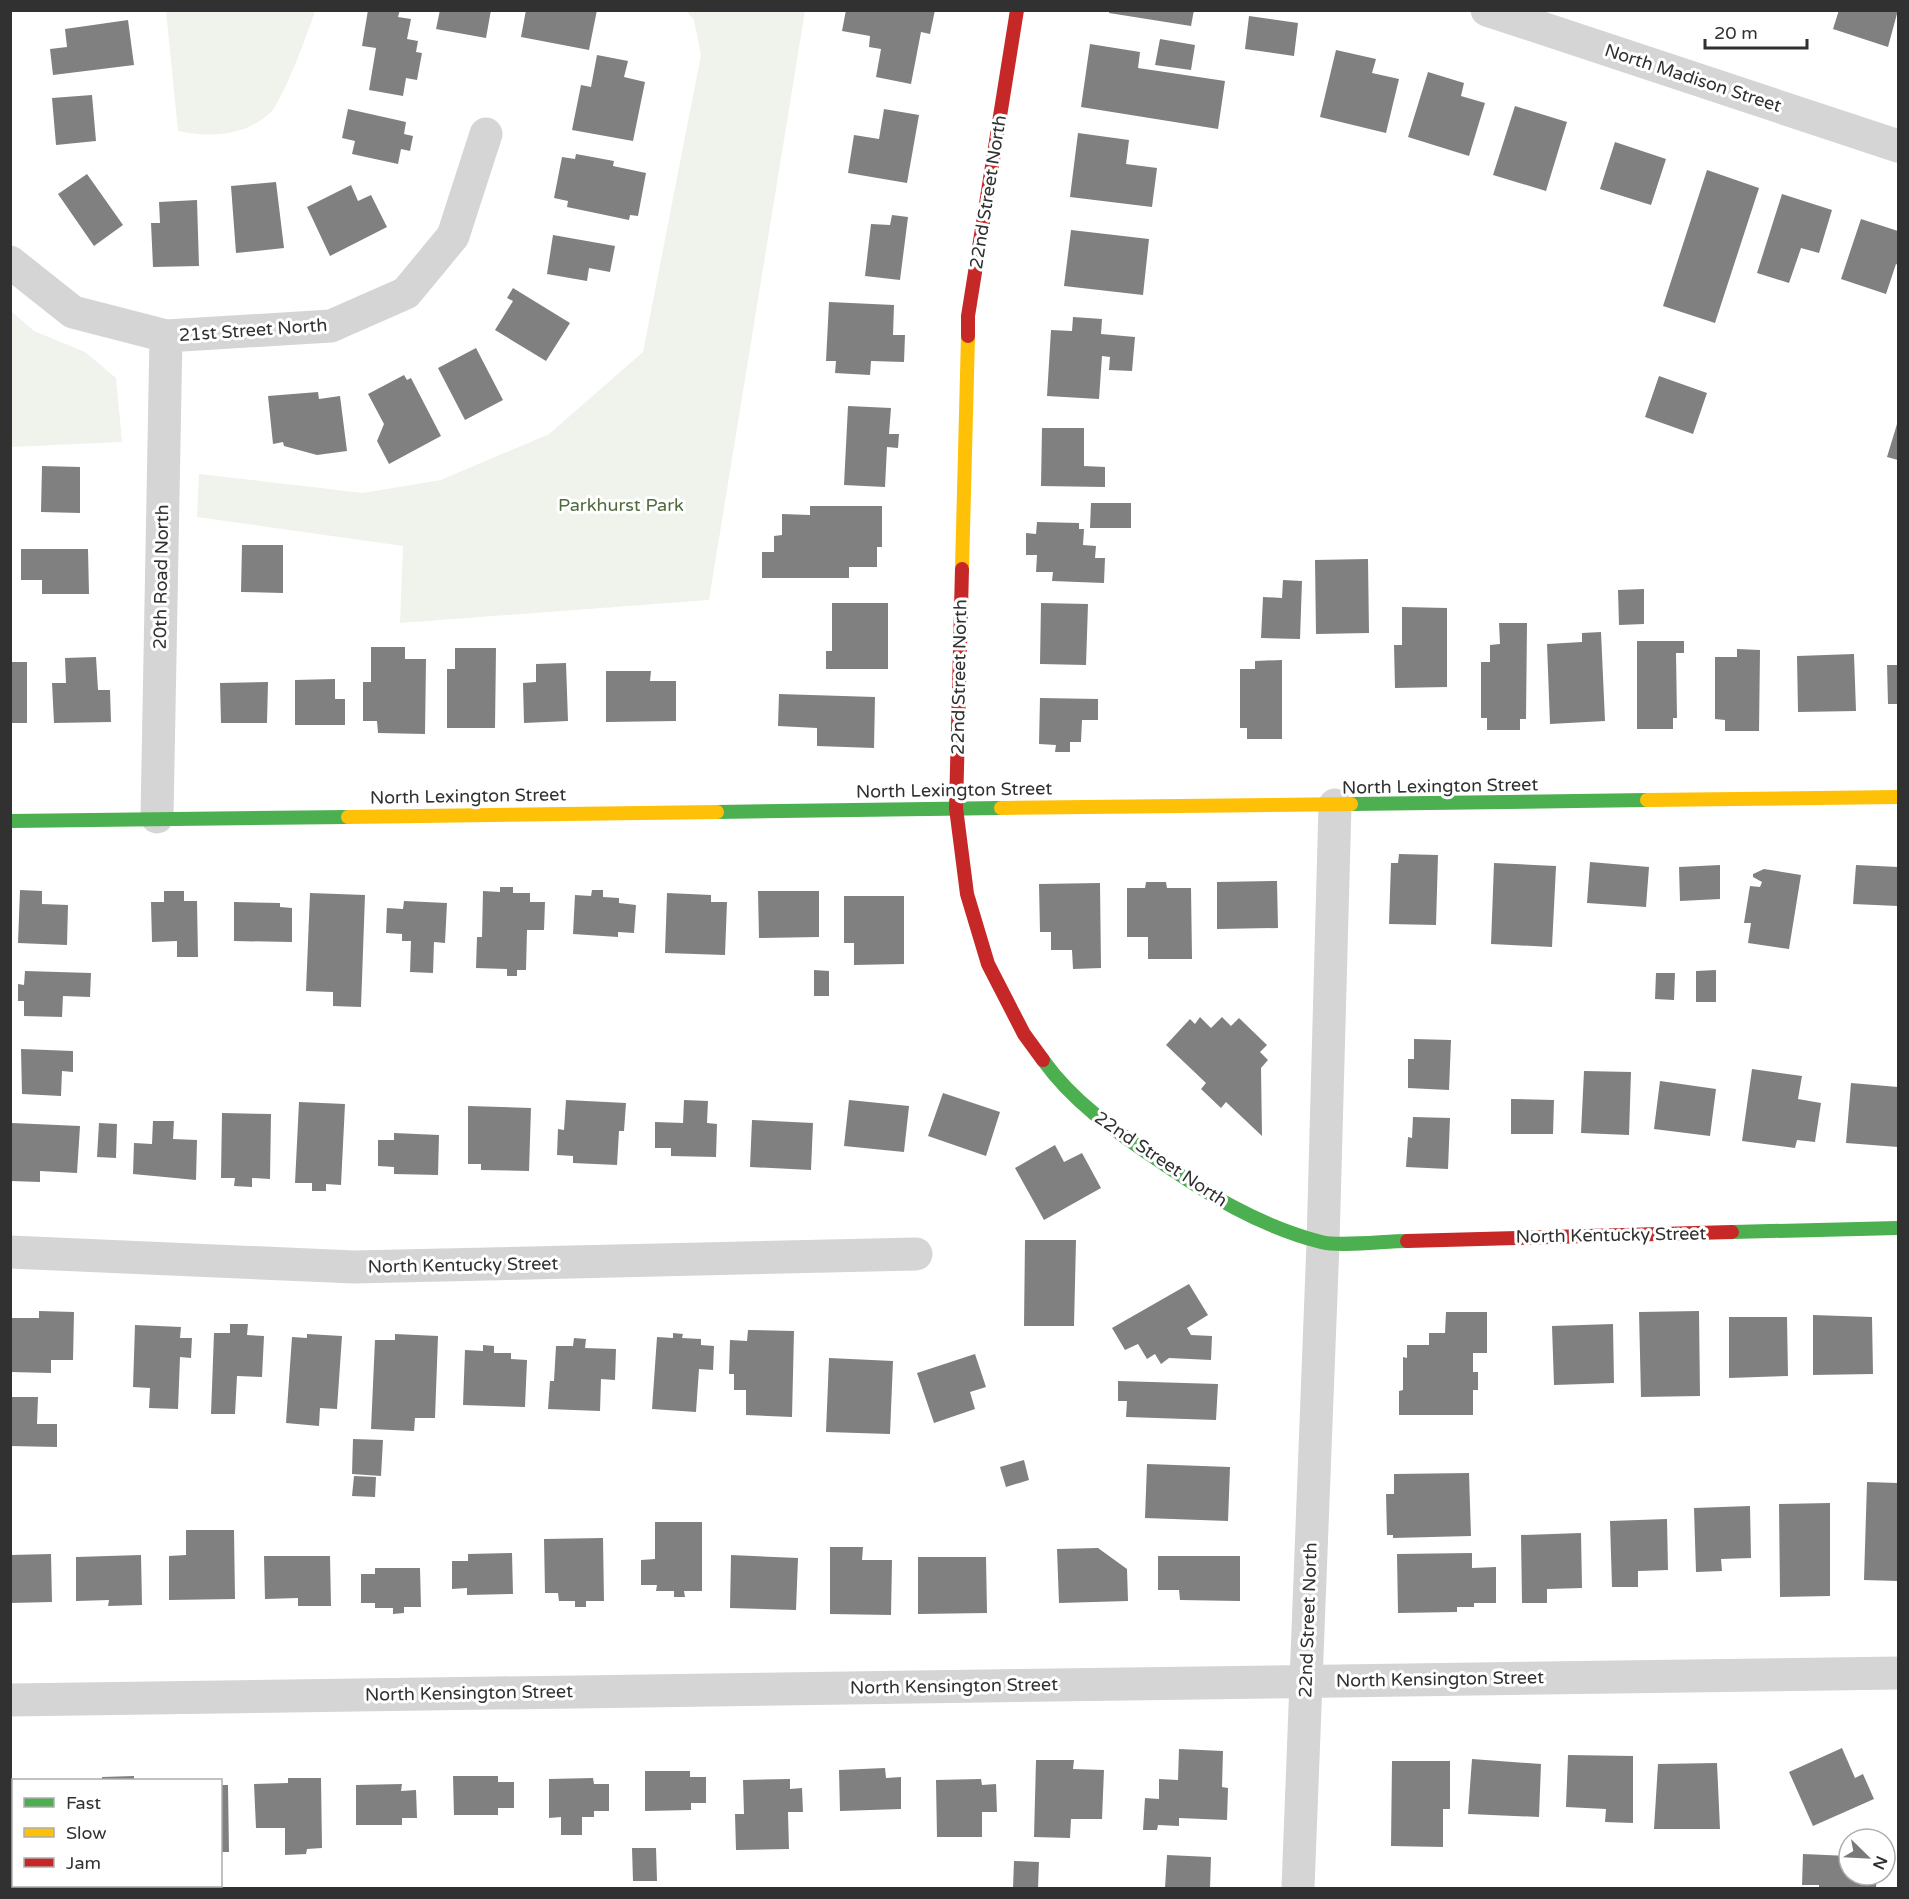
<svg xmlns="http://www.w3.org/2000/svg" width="1909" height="1899" viewBox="0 0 1909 1899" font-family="'Varela Round',sans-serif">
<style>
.green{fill:#f0f3ec}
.building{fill:#808080}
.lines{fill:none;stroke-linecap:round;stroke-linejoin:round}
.street{stroke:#d5d5d5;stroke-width:33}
.fast{stroke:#4caf50;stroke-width:14}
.slow{stroke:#ffc107;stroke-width:14}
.jam{stroke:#c62828;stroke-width:14}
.labels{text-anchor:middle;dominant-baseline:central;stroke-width:6;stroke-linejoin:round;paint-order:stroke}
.street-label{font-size:18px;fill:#313131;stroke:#fff}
.park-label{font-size:18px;fill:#516a40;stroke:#fff}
</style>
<rect width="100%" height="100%" fill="#fff"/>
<!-- green -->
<path class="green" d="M166,11V10L315,11C309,30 283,101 270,113C245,136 209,138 178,131Z
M686,11H805L709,600L400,623L403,546L197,517L199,474L363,493L441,480L549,434L643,352L701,55L694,20Z
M11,311L34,331L85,352L116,378L122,442L11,447Z"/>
<!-- building -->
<path class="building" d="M368,10H400L398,17L411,19L407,39L418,41L416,52L422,53L417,80L406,78L403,96L369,90L376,48L362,46Z
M440,10H491L486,38L436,29Z
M526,10H597L589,50L521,37Z
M846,10H935L930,34L921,32L911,84L876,77L881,49L869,47L870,36L842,31Z
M1109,10H1194L1191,26L1109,13Z
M1839,10H1898L1888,47L1833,29Z
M1249,16L1298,23L1294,56L1245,49Z
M128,20L134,65L53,75L50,49L67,47L65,29Z
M1160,39L1195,45L1191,70L1155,65Z
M1090,44L1140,52L1138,68L1225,81L1218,129L1081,107Z
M1336,50L1376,59L1372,73L1399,79L1386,133L1320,117Z
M597,55L628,61L624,77L645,82L633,141L572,130L581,85L591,87Z
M1428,72L1464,83L1461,96L1485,103L1469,156L1408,137Z
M92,95L96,141L56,145L52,98Z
M1515,106L1567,122L1546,191L1493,175Z
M348,109L406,122L404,134L413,136L410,151L401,149L398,164L352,154L355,141L342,138Z
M884,109L919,115L907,183L848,173L854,135L879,139Z
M1078,133L1129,140L1126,164L1157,168L1152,207L1070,197Z
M1615,142L1666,159L1651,205L1600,189Z
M576,154L614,161L613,166L646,173L638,216L630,215L629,220L567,207L568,201L554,198L562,157L575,159Z
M1707,170L1759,188L1715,323L1663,306Z
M87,174L123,225L94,246L58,194Z
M276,182L284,248L236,253L231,186Z
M351,185L358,201L371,195L387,227L330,256L307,207Z
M1782,194L1832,210L1819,253L1801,248L1789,283L1757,273Z
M197,200L199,266L153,267L151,223H160L159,202Z
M892,215L908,217L900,280L865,276L871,224L890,225Z
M1861,219L1898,231V265L1896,264L1886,294L1841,279Z
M1071,230L1149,239L1143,295L1064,286Z
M553,235L615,246L610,272L589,268L587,281L547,274Z
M513,288L570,323L546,361L495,330L513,301L507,298Z
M829,302L894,305L893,335H905L904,362L871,361L870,375L835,373L836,361H826Z
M1073,317L1102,319L1101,334L1135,337L1132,371L1109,370L1110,357L1102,356L1099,399L1047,396L1051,330L1072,331Z
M476,348L503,400L465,420L438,368Z
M404,375L407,380L411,378L441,436L389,464L377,441L384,424L368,394Z
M1659,376L1707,393L1693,434L1645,417Z
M318,392L319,399L340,396L347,451L317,455L284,446L283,442L273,444L268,396Z
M848,406L891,408L889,434H899L898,448L887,447L885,487L844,485Z
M1897,424H1898V460L1887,457Z
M1042,428H1084V466L1105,467V487L1041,486Z
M42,466L80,467V513L41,512Z
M1091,503H1131V528H1090Z
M810,506H882V547H877V567H849V578H762V552H774V536L782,535V514L810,515Z
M1037,522L1079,523V529H1084L1083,545L1096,546L1095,558H1105L1104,583L1052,581L1053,572H1036L1037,555H1026V533L1036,534Z
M242,545H283V593L241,592Z
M21,549H88L89,594H42V580H21Z
M1368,559L1369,633L1316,634L1315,560Z
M1283,580L1302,581L1300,639L1261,638L1263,597L1282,598Z
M1644,589V624L1619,625L1618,590Z
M832,603H888V669H826V651H832Z
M1041,603L1088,604L1086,665L1040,664Z
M1402,607L1447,608V687L1395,688L1394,645H1402Z
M1499,623H1527L1526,719H1520V730H1487V718H1481V662H1490V645L1500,644Z
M1601,632L1605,721L1550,724L1547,644L1582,642V633Z
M1637,641H1684V653H1676L1677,718H1673V729H1637Z
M371,647H405V659H426L425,734L378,733L377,721H363V682H371Z
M455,648H496L495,728H447V669H455Z
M1737,649L1760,650L1759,731H1725V720L1715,719V657H1737Z
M1854,654L1856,711L1798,712L1797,656Z
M96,657L98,690H110L111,722L54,723L52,683H66L65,658Z
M1282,660V739H1247V728H1240V669H1255V661Z
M10,662H27V723H10Z
M566,663L568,721L524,723L523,683L536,682V664Z
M1887,665H1898V704H1888Z
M606,671H651L650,681H676V721L606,722Z
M335,679V699H345V725H295V680Z
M268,682L267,723H221L220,683Z
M779,694L875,697L874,748L817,746V728L778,726Z
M1040,698L1098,699V720H1082L1081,742H1070V752H1055L1056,745L1039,744Z
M1399,854L1438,855L1436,925L1389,924L1391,863H1398Z
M1590,862L1649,867L1646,907L1587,903Z
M1494,863L1556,866L1552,947L1491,944Z
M1720,865V899L1680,901L1679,867Z
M1856,865L1898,867V906L1853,904Z
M1764,869L1801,875L1789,949L1748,943L1751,923H1744L1750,886L1760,887L1762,882L1753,877V874Z
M1277,881L1278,928L1217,929V882Z
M1146,882H1166L1167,888H1191L1192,959H1148V937H1127V888H1145Z
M1100,883L1101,968L1073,969L1072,950H1051V932H1040L1039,884Z
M500,887H513V893H530V902H545L544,930H527L526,970H517V976H507V969L476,968L477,937H482L483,891L500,892Z
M20,890L42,891V904L68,905L67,945L18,943Z
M592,890H603V897L619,898V903L636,905L634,933L618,932V937L573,934L575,895L591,896Z
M164,891H184V901H197L198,957H177V941L152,942L151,902H164Z
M758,891H819V937L759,938Z
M310,893L365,895L361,1007L333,1006V992L306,991Z
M667,893L711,895V902H727L725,955L665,953Z
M844,896H904V964L854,965V943H844Z
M404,901L447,903L445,943L434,942L433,973L410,972L411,941H402V934L386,933L387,908L403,909Z
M234,902L280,903V907L292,908V942L234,941Z
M814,970L829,971V996H814Z
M1716,970V1002H1696V971Z
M25,971L91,973L90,997L63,996L62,1017L24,1016V1001H18V984L24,985Z
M1656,973H1675L1674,1000L1655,999Z
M1200,1017L1211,1028L1222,1017L1231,1026L1239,1018L1267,1045L1260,1052L1268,1060L1261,1068L1262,1136L1226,1102L1221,1108L1201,1089L1206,1083L1166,1045L1190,1019L1195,1024Z
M1414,1039L1451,1040L1449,1090L1408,1088V1059H1414Z
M21,1049L73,1051V1072L62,1071L61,1096L22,1094Z
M1752,1069L1802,1076L1798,1099L1821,1103L1815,1142L1797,1140L1795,1148L1742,1141Z
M1584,1071L1631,1072L1629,1135L1581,1133Z
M1660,1081L1716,1089L1710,1136L1654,1129Z
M1851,1083L1898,1087V1147L1846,1143Z
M943,1093L1000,1112L986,1156L928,1136Z
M1511,1099L1554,1100L1553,1134H1511Z
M566,1100L626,1103L624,1131H619L617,1165L573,1163V1156L557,1155L558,1129L564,1130Z
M684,1100L708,1101L707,1123L717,1124L716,1157L671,1156V1148H655V1122L683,1123Z
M849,1100L909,1106L904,1152L844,1146Z
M299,1102L345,1104L341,1185L326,1184V1191H312V1183H295Z
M468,1106L531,1108L529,1171L481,1170V1164H468Z
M222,1113L271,1114L270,1179L252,1178V1187L234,1186L235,1178H221Z
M1413,1117L1450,1118L1448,1169L1406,1167L1408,1137L1412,1138Z
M752,1120L813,1123L811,1170L750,1167Z
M153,1121H174L173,1139L197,1140L196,1180L133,1174L134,1143L152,1144Z
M12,1123L80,1126L77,1173L40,1171V1182L10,1181Z
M99,1123L117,1124L116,1158L97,1157Z
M394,1133L439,1135L438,1175L394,1174V1167L378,1166V1140H394Z
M1055,1145L1064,1162L1082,1153L1101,1188L1044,1220L1015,1168Z
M1025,1240H1076L1074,1326H1024Z
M1189,1284L1208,1315L1187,1328L1191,1335L1212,1336L1211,1360L1169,1358L1161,1364L1155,1354L1147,1359L1138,1344L1125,1350L1112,1328Z
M39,1311L74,1312L73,1360H51V1373L10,1372V1318H39Z
M1699,1311L1700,1396L1641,1397L1639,1312Z
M1446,1312H1487V1353H1473V1372H1478V1390H1473V1415H1399V1391L1403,1390V1357L1407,1358V1345H1429V1333H1445Z
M1813,1315L1872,1317L1873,1374L1813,1375Z
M1729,1317H1787L1788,1376L1729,1378Z
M230,1324H248L247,1335L264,1336L262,1377L237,1376L235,1414H211L214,1333H230Z
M1613,1324L1614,1383L1554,1385L1552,1326Z
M135,1325L181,1327L180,1338H192L191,1358L180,1357L178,1409L149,1408L150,1388L133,1387Z
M748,1330L794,1331L792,1417L746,1415V1390H734V1374H729L730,1340L747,1341Z
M673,1333L683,1334L682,1338L701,1339V1345L714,1346L713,1370L699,1369L696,1412L652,1409L657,1337L673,1338Z
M307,1334L342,1336L337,1409L320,1408L319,1426L286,1423L292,1337L307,1338Z
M395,1334L438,1336L435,1418H415L414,1431L371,1429L375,1340H395Z
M574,1338L586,1339L585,1348L616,1349L615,1380L601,1379L600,1411L548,1409L550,1381H554L556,1346H573Z
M483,1345L494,1346V1353H511V1359L527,1360L525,1407L463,1405L465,1350L483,1351Z
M975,1354L986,1387L970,1392L975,1409L934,1423L917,1373Z
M829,1358L893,1361L890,1434L826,1432Z
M1118,1381L1218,1384L1216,1420L1126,1417L1127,1401H1118Z
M10,1397H38L37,1424H57V1447L10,1446Z
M353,1439L383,1440L381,1476L352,1474Z
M1024,1460L1029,1480L1006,1487L1000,1467Z
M1147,1464L1230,1467L1228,1521L1145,1518Z
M1469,1473L1471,1536L1393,1538V1535H1387L1386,1494H1394V1474Z
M354,1476L376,1477L375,1497L352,1496Z
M1867,1482L1898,1483V1581L1864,1580Z
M1830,1503V1596L1780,1597L1779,1504Z
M1750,1506L1751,1558L1721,1559L1722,1571L1696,1572L1694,1508Z
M1667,1519L1668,1570L1638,1571V1587H1612L1610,1521Z
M655,1522H702V1591H684L685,1597H674V1591H656L657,1585H641V1560L655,1559Z
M186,1530H234L235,1599L169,1600V1556L186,1555Z
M1581,1533L1582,1588L1547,1589V1603H1522L1521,1535Z
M603,1538L604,1601H586V1607H575V1601H559L558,1593H545L544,1539Z
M830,1547H863L862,1560H892L891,1615L830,1614Z
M1098,1548L1127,1569L1128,1601L1059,1603L1057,1549Z
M512,1553L513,1594L467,1595V1588L452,1589V1561H468V1554Z
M1472,1553V1568L1496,1567V1603H1474V1607H1457V1612L1398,1613L1397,1554Z
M51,1554L52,1602L10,1603V1555Z
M141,1555L142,1605L108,1606L109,1600L76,1601V1557Z
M731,1555L798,1558L796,1610L730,1608Z
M264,1556H330L331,1606H298V1598L265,1599Z
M1158,1556H1240V1601L1180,1600L1179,1590H1158Z
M918,1557H986L987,1613L918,1614Z
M375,1568H420L421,1607H404V1613L393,1614V1608H375V1603H361V1574H375Z
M1842,1748L1855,1778L1863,1774L1874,1799L1813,1826L1789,1772Z
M1179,1749L1223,1751L1222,1787L1228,1788L1227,1820L1179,1818V1826L1158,1825L1157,1830H1143L1145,1798L1159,1799V1779L1178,1780Z
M1568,1755L1633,1756V1823L1605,1822L1606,1809L1566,1807Z
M1472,1759L1541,1764L1539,1817L1468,1814Z
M1036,1760H1074L1073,1769L1104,1770L1102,1819H1071L1070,1838L1034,1837Z
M1392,1761H1450V1809H1443V1847L1391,1846Z
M1717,1763L1720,1829H1654L1658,1764Z
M885,1768L886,1778L901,1777V1809L840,1811L839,1770Z
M645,1771H690V1777H706V1803H691V1810L645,1811Z
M134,1776V1780H102V1777Z
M453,1776H498V1782H514V1808H498V1815H454Z
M288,1778H321L322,1848L307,1849L306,1854L285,1855V1828H256L254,1784L288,1783Z
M593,1778L594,1784H609V1811H594V1817H582V1835H561V1817L549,1818V1779Z
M790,1779V1789L802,1788L803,1812H788L789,1849L736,1850L735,1814H744L743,1780Z
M981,1779L982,1785L996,1784L997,1812H982V1837H937L936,1780Z
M402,1784L401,1791L416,1790L417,1818H402V1825H356V1785Z
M220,1785H228L229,1852H220Z
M10,1791H14V1886H29V1888H10Z
M632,1848H656L657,1881H633Z
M1803,1854L1849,1856V1875H1877L1876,1888H1819V1885H1802Z
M1167,1855L1211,1857L1210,1888H1165Z
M1014,1861L1039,1862L1038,1888H1013Z"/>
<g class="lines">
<!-- street -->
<path class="street" d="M1487,10L1898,146
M10,262L73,312L166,336L331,326L406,293L453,236L486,134
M157,817L166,336
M10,1252L354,1267L916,1254
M10,1700L1898,1673
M1298,1888L1323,1243L1335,805"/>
<!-- fast -->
<path class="fast" d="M1351,804L1647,800
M717,812L1001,808
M10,821L348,817
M1043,1060C1073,1102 1114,1130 1155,1158C1207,1194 1259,1226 1321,1242C1340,1247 1385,1241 1407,1241
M1732,1232L1898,1228"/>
<!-- slow -->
<path class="slow" d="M962,569L968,336
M1647,800L1898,797
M1001,808L1351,804
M348,817L717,812"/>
<!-- jam -->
<path class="jam" d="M968,336V316L1017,10
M962,569L956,808L967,894L988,964L1024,1034L1043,1060
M1407,1241L1732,1232"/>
</g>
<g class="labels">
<!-- street labels -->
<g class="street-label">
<text transform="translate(1693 78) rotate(18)">North Madison Street</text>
<text transform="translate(988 192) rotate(-81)">22nd Street North</text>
<text transform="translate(253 330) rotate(-4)">21st Street North</text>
<text transform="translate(161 577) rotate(-89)">20th Road North</text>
<text transform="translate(959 677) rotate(-89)">22nd Street North</text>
<text transform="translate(1440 786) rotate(-1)">North Lexington Street</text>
<text transform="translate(954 790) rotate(-1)">North Lexington Street</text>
<text transform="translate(468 796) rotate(-1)">North Lexington Street</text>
<text transform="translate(1161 1159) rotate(34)">22nd Street North</text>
<text transform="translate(1611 1235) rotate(-1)">North Kentucky Street</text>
<text transform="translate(463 1265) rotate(-1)">North Kentucky Street</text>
<text transform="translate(1308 1620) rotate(-88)">22nd Street North</text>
<text transform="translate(1440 1679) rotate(-1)">North Kensington Street</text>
<text transform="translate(954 1686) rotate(-1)">North Kensington Street</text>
<text transform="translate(469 1693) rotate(-1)">North Kensington Street</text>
</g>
<!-- park labels -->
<g class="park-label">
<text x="621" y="505">Parkhurst Park</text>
</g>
</g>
<!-- border -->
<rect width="1909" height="1899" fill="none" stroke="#313131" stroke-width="24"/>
<!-- legend -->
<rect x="12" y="1779" width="210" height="108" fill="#ffffff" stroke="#adadad" stroke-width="1.5"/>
<rect x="24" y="1798" width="30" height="9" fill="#4caf50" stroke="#adadad" stroke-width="1.5"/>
<text x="66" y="1809" font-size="18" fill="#313131">Fast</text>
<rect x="24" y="1828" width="30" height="9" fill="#ffc107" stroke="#adadad" stroke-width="1.5"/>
<text x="66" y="1839" font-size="18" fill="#313131">Slow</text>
<rect x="24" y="1858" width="30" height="9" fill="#c62828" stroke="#adadad" stroke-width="1.5"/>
<text x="66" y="1869" font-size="18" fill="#313131">Jam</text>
<!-- north arrow -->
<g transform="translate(1867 1857) rotate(114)"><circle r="28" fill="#ffffff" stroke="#adadad" stroke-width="1.5"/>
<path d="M0-4.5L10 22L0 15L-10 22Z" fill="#797979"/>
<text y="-9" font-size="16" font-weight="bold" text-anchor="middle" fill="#313131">N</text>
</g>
<!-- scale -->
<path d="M1705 39v9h102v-9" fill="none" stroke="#313131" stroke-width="3"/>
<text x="1714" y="39" font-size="18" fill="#313131" stroke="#ffffff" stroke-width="4.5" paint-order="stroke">20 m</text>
</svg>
